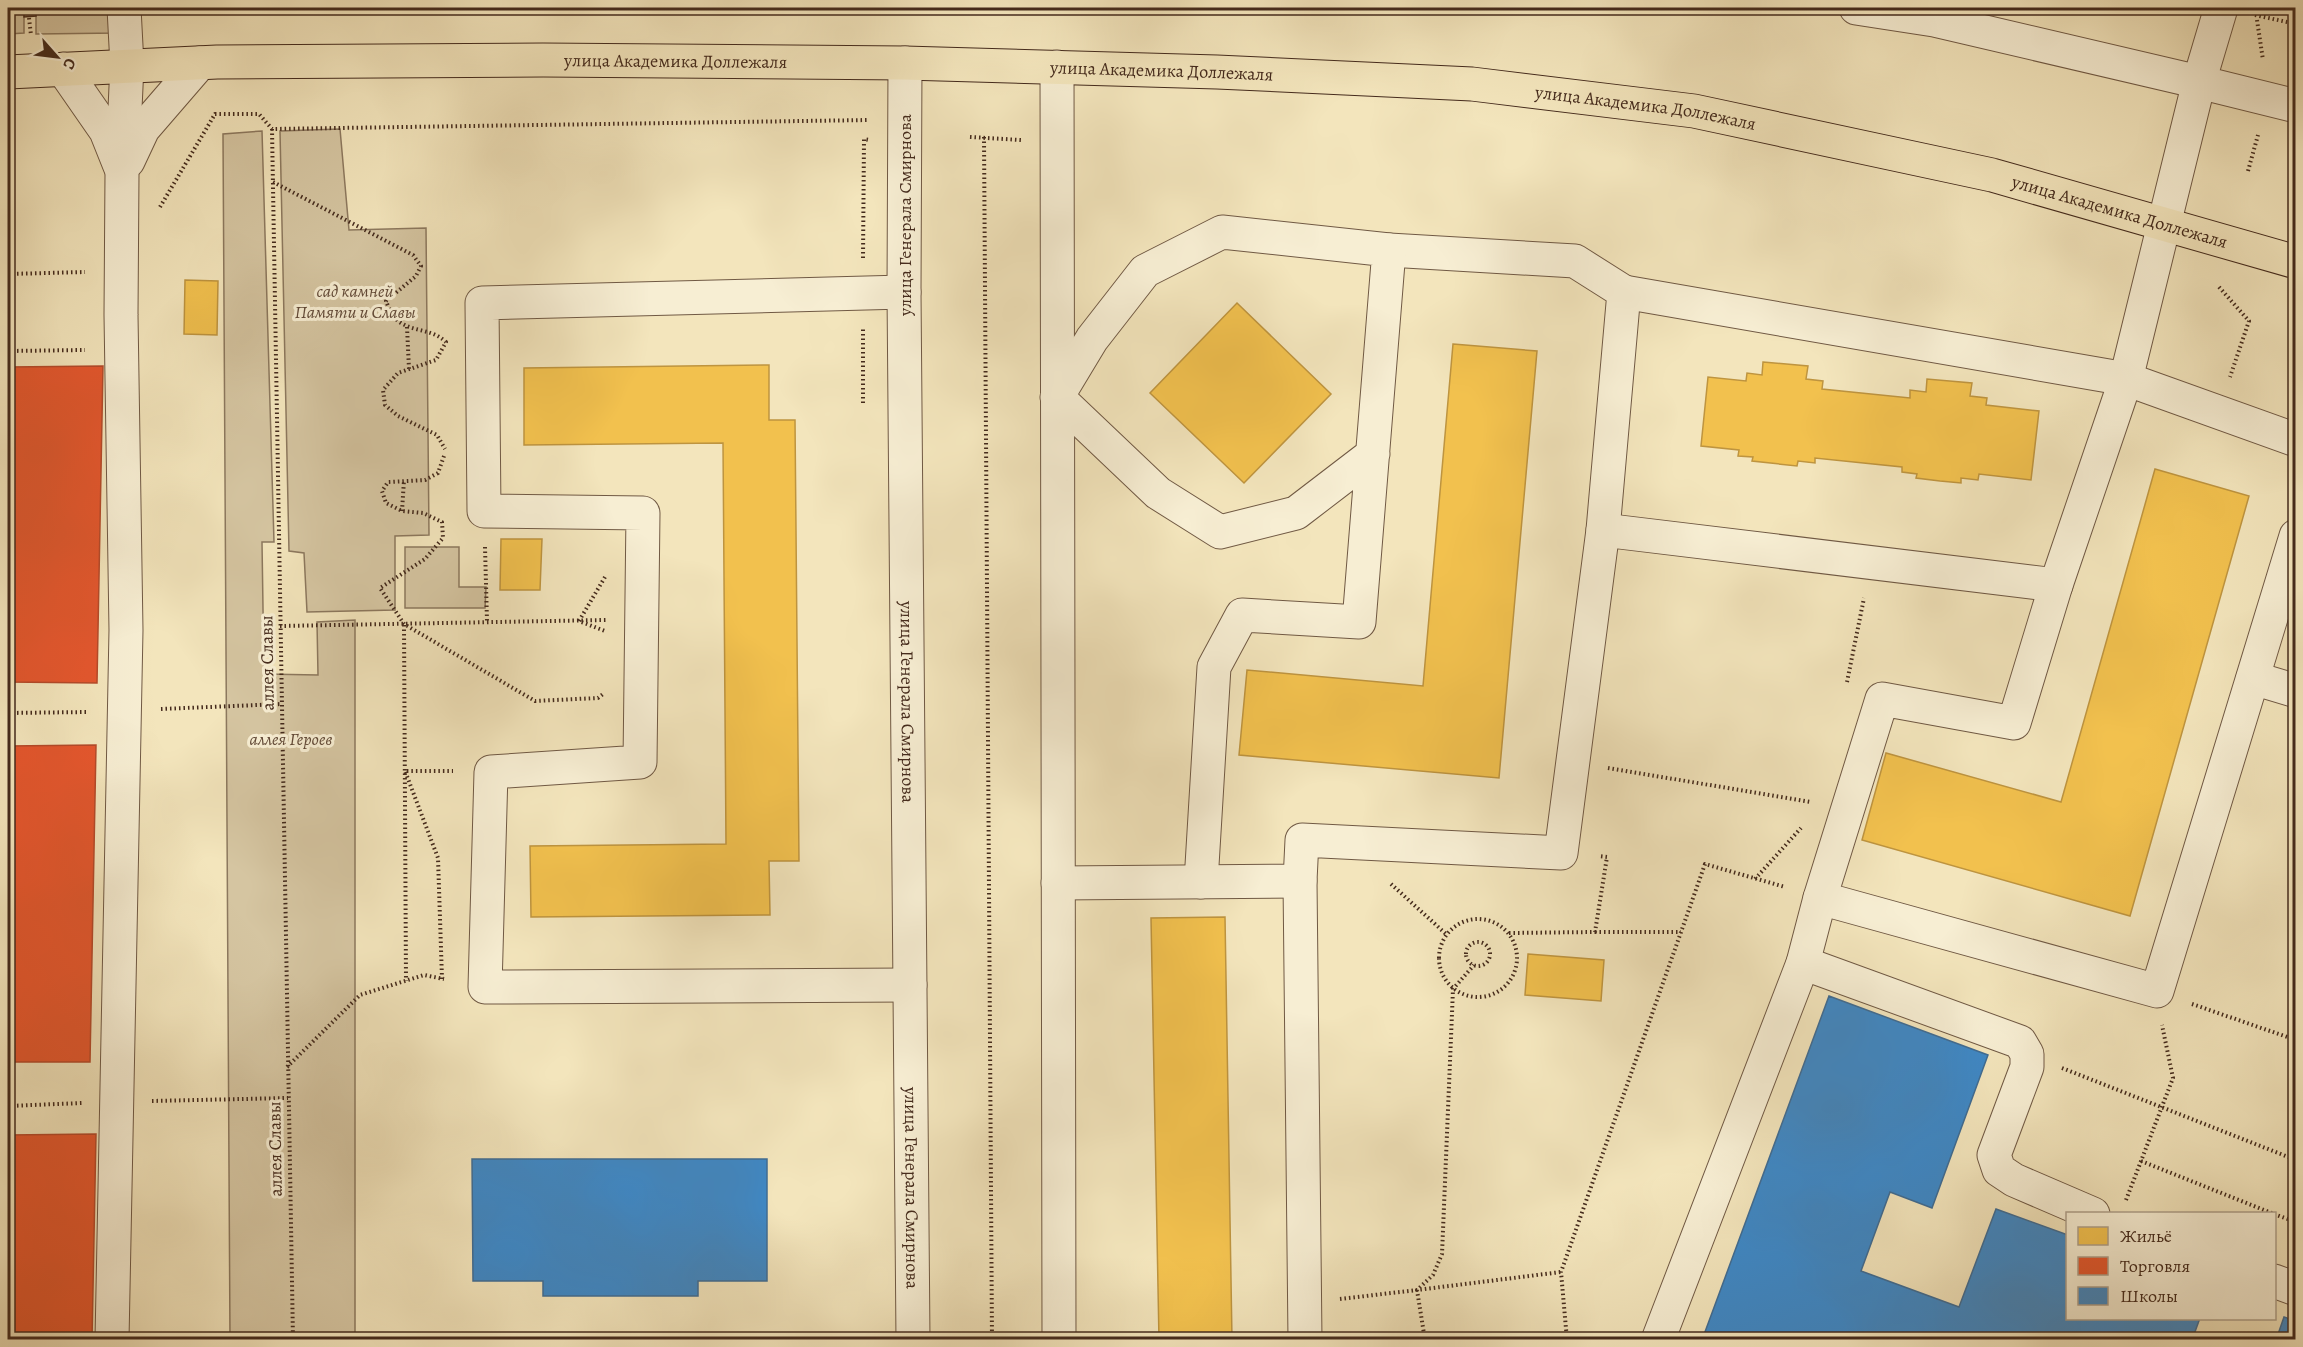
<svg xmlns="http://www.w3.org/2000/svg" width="2303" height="1347" viewBox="0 0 2303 1347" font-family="Alegreya,serif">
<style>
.green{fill:#d5c5a1;stroke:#8c785e;stroke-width:1.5}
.homes{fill:#f2c14e;stroke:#be943f;stroke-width:1.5}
.shops{fill:#e4572e;stroke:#b44a29;stroke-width:1.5}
.schools{fill:#3f88c5;stroke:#406c92;stroke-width:1.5}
.building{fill:#9f8b6f;stroke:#442a1c;stroke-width:1.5}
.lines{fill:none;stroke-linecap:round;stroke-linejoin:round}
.minor-casing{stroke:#705944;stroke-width:35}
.major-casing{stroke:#442a1c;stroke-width:35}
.path{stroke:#442a1c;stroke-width:4;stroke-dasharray:1.5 3;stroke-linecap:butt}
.minor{stroke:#f7eed3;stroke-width:33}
.major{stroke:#f3e5bc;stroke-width:33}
.labels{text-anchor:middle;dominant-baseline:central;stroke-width:6;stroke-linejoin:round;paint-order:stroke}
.street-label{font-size:18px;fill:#442a1c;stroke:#f7eed3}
.park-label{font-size:18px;font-style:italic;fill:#614937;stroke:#f7eed3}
</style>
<rect width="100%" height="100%" fill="#f3e5bc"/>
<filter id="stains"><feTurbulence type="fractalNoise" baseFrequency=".00333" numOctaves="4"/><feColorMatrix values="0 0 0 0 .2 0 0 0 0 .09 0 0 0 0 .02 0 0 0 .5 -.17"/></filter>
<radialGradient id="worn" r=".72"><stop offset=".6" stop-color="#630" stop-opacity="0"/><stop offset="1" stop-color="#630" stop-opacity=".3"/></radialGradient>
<!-- green -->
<path class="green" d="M8,8H24V33L8,34Z
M36,8H118V33L36,34Z
M340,129L349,230L426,228L429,535L395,536V610L307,612L304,553L289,551L280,131Z
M262,131L274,542H262L264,674L318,675L317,622L355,620V1339H230L223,134Z
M405,547H459V587H486L485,608H405Z"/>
<!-- homes -->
<path class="homes" d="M185,280L218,281L217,335L184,334Z
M1237,303L1331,394L1244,483L1150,393Z
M1453,344L1537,351L1499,778L1239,755L1247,670L1423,686Z
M1763,362L1808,366L1806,379L1823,381L1822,389L1910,398V390L1926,392L1927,379L1972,383L1970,396L1987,398L1986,405L2039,411L2031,480L1979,474L1978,480L1961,478V483L1940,481L1916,478L1917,474L1902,472V467L1815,458V463L1798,461L1797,466L1752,461L1753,457L1738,456L1739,450L1701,446L1708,377L1746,381L1747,373L1762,375Z
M769,365V420H795L799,861H769L770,915L531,917L530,846L726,844L723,443L524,445V368Z
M2155,469L2249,496L2130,916L1862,840L1886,753L2061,802Z
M501,539H542L540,590H500Z
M1225,917L1232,1340H1159L1151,918Z
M1528,954L1604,960L1601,1001L1525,995Z"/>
<!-- shops -->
<path class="shops" d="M103,366L97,683L8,682V367Z
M96,745L90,1062H8V746Z
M96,1134L92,1340H8V1135Z"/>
<!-- schools -->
<path class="schools" d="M1829,996L1988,1055L1932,1208L1890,1192L1861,1271L1959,1307L1996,1209L2068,1235V1318H2200L2192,1340H1702Z
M472,1159H767V1281H698V1296H543V1281H473Z
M2284,1317L2296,1321V1340H2276Z"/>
<!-- building -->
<path class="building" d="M24,8H36V16L24,17Z"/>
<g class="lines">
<defs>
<g id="minor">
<path d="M2221,8L2199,82L2296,106"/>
<path id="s1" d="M905,63L904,292L913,1340"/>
<path d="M1057,67L1059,1340"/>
<path d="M63,69L106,131L120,166"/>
<path d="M128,161L143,129L200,63"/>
<path d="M1389,250L1575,261L1624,292L1603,530"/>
<path d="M904,292L482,303L484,511L643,513L640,762L491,772L485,987L910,985"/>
<path d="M1624,292L2126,379L2296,440"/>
<path d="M2056,585L2014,723L1882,699L1820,898L2157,991L2296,536"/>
<path d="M2253,678L2296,691"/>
<path d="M1300,881L1305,1340"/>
<path d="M1201,882L1214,667L1242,615L1359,622L1389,250L1222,232L1145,271L1092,339L1057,397L1158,493L1220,532L1296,513L1373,454"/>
<path d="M1058,883L1300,881L1302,840L1561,853L1603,530L2056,585L2126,379L2199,82L1934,20L1856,8"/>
<path d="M1803,963L2020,1042L2027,1054V1067L1994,1155L1999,1170L2014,1180L2093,1214"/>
<path d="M2274,1281L2296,1289"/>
<path d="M112,1340L126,630L121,315L122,174L127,65L124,8"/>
<path d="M1658,1340L1803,963L1820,898"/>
</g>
<g id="major">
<path id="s2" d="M8,72L217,62L543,60L905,63L1217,72L1472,84L1694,111L1992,175L2296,262"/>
</g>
</defs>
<!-- minor casing -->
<use href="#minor" class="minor-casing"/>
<!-- major casing -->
<use href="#major" class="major-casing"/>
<!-- path -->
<path class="path" d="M2255,15L2296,24
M29,18L31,35
M2257,20L2263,60
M272,129L293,1340
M970,137L1021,140
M984,137L992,1340
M2248,171L2258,135
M273,182L413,255L421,266L416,276L386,301C388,306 391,314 395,318C409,333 430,327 446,342L436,360L398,373L383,390L385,405L398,416L437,435L445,449
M160,207L215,114H259L272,129L869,120
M863,258L864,139L869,140
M8,274L85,272
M2219,287L2249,321L2230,377
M407,327L409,369
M8,351L85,350
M863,403V329
M444,456L438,473L425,480L388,482L382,491L386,503L402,511L423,513L442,522L443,538L425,559L380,588L404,624L535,701L598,698L603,694
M402,511L404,480
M485,547L487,621
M605,577L579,621L605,631
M404,625L406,981
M280,626L606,620
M1847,682L1864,598
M161,709L281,704
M8,713L88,712
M1608,768L1811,802
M1755,879L1801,828
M1391,884L1446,934
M1439 958a39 39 0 1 1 78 0a39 39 0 1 1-78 0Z
M1595,932H1681
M1509,933L1595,932L1607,857L1598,856
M1466 954a12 12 0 1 1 24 0a12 12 0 1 1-24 0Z
M442,979L438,858L405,771H453
M2192,1004L2296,1040
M287,1067L360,995L424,975L444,979
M2062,1068L2296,1160
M152,1101L288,1098
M8,1106L82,1103
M2141,1161L2274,1214
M2126,1200L2173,1078L2162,1025
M2274,1214L2296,1222
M1340,1299L1417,1290L1433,1275L1442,1254L1453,989L1474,965
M1425,1340L1417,1290L1561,1272
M1567,1340L1561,1272L1705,864L1785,887"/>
<!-- minor -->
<use href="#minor" class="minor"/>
<!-- major -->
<use href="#major" class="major"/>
</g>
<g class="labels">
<!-- street labels -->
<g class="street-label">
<text stroke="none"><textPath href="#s2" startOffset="668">улица Академика Доллежаля</textPath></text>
<text stroke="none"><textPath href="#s2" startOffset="1154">улица Академика Доллежаля</textPath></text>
<text stroke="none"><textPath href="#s2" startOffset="1640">улица Академика Доллежаля</textPath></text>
<text stroke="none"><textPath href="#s2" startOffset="2126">улица Академика Доллежаля</textPath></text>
<text transform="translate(905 215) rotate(-90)">улица Генерала Смирнова</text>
<text transform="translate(267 663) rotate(-91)">аллея Славы</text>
<text stroke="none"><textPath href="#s1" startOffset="639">улица Генерала Смирнова</textPath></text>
<text transform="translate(275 1149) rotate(-91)">аллея Славы</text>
<text stroke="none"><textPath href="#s1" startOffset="1125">улица Генерала Смирнова</textPath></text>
</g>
<!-- park labels -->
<g class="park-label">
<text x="355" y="291">сад камней<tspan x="355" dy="21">Памяти и Славы</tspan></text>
<text x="291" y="739">аллея Героев</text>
</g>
</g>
<!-- margin -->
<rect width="2303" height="1347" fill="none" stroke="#f3e5bc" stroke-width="30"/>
<rect x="9" y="9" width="2285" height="1329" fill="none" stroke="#442a1c" stroke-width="3"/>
<rect x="15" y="15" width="2273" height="1317" fill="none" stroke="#442a1c" stroke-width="1.5"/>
<!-- legend -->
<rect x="2066" y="1212" width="210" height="108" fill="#f7eed3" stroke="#afa08a" stroke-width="1.5"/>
<rect x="2078" y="1227" width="30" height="18" fill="#f2c14e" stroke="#afa08a" stroke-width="1.5"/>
<text x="2120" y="1242" font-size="18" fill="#442a1c">Жильё</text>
<rect x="2078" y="1257" width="30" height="18" fill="#e4572e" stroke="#afa08a" stroke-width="1.5"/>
<text x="2120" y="1272" font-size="18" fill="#442a1c">Торговля</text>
<rect x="2078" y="1287" width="30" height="18" fill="#3f88c5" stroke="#afa08a" stroke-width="1.5"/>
<text x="2120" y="1302" font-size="18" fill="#442a1c">Школы</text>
<!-- north arrow -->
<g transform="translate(57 57) rotate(118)" stroke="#f7eed3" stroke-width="4.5" paint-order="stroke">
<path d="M0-4.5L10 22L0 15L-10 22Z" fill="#442a1c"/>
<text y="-9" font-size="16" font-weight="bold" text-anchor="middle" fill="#442a1c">С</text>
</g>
<rect width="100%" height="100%" filter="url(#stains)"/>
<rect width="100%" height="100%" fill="url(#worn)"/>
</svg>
